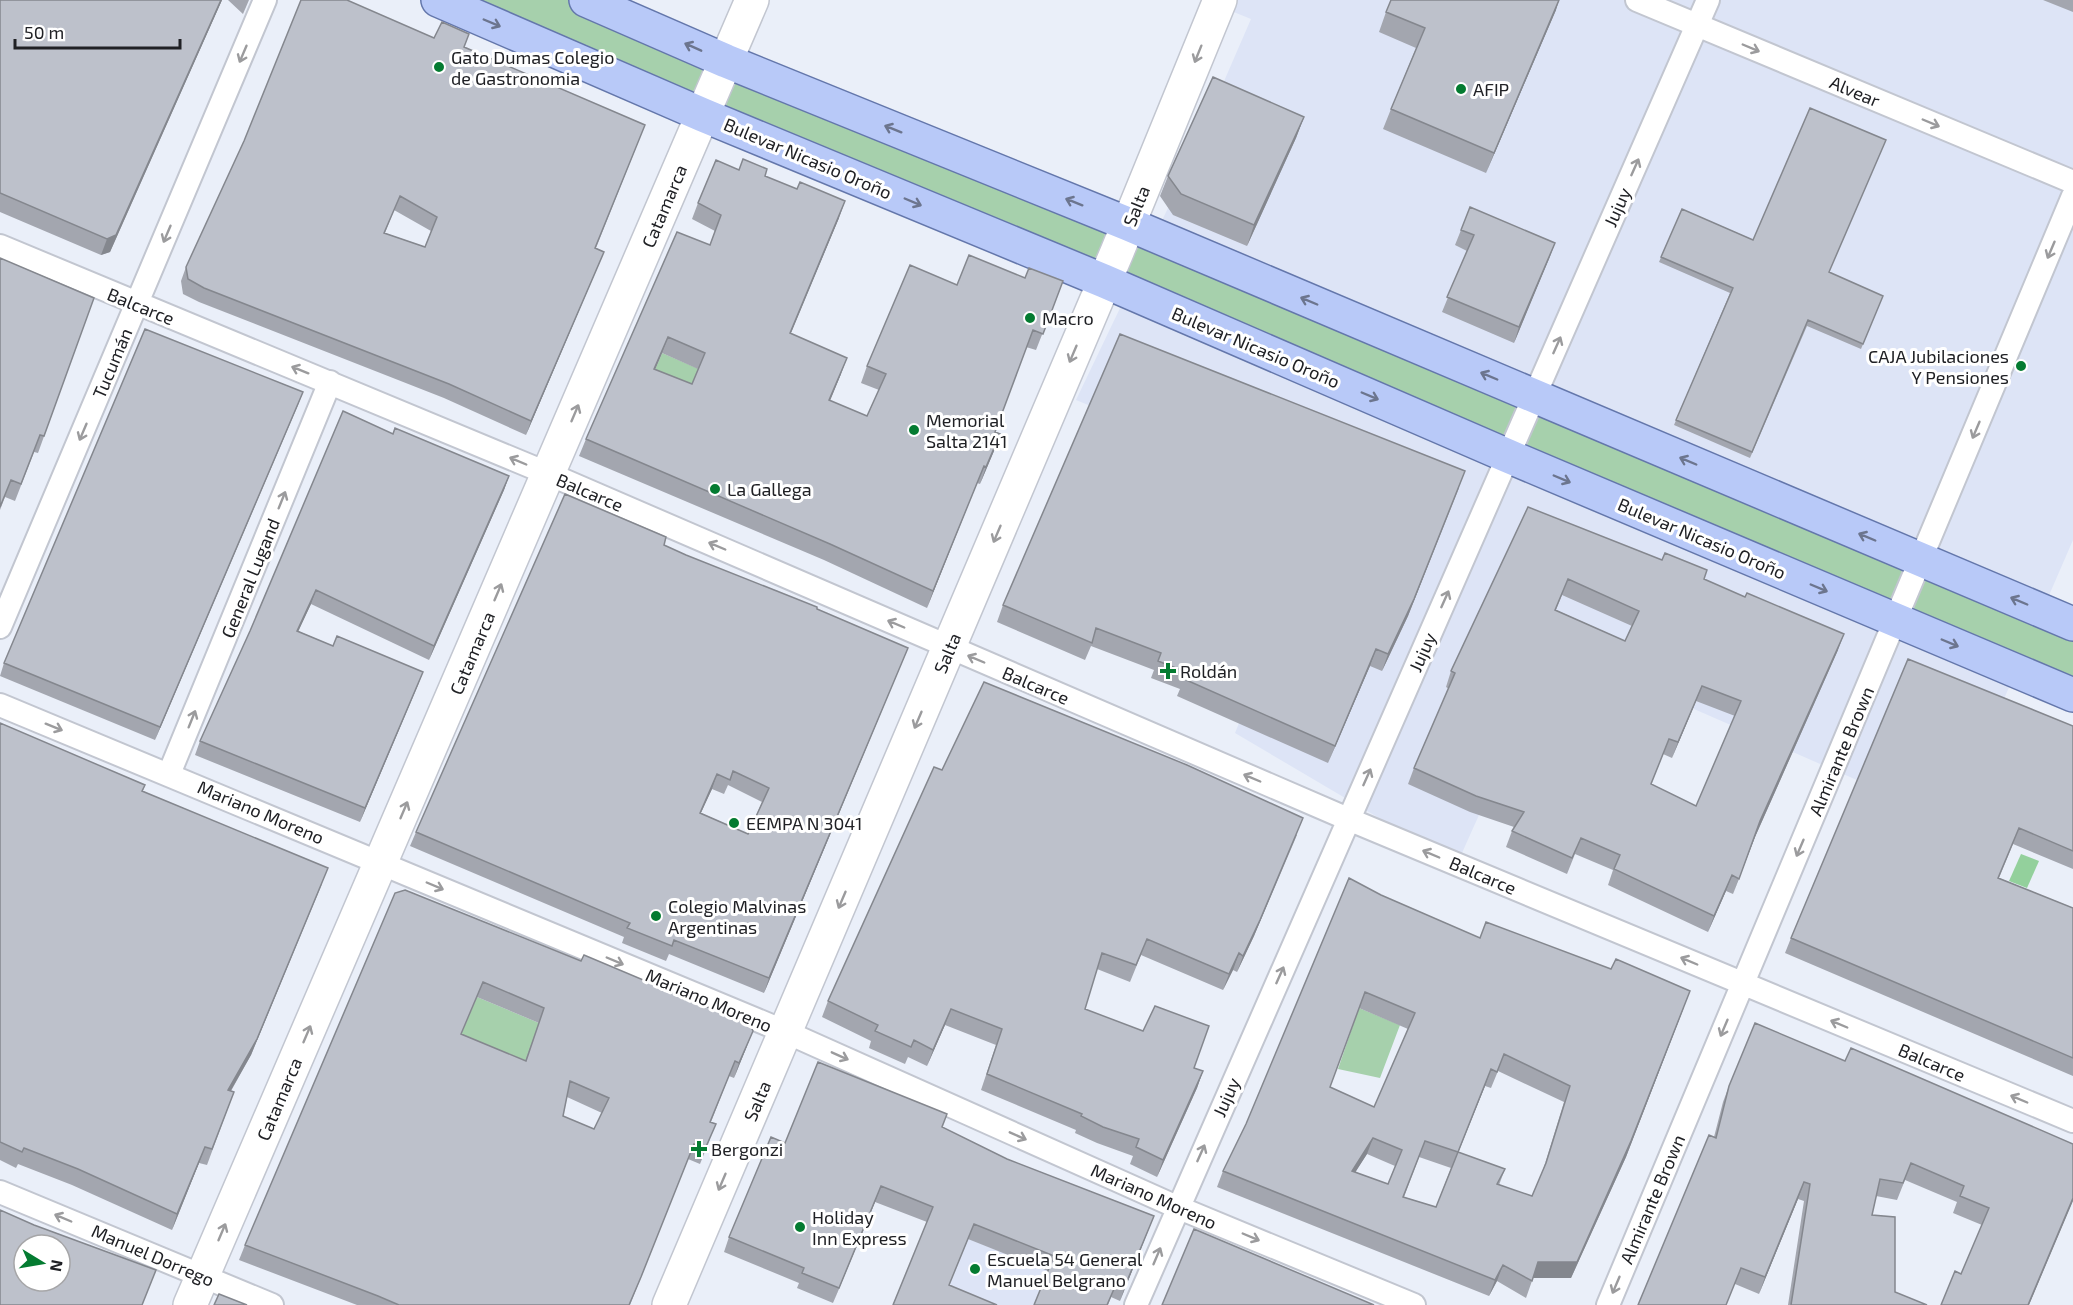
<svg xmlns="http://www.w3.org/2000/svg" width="2073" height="1305" viewBox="0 0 2073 1305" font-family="'Exo 2',sans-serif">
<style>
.built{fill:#dde4f6}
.green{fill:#a6d0ac}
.water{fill:#93d09c}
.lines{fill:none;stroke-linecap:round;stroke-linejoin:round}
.minor-casing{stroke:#c2c6d0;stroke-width:26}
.secondary-casing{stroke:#c2c6d0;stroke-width:36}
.primary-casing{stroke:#6477ab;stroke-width:36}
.minor{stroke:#fff;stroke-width:22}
.secondary{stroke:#fff;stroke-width:33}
.primary{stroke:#b8c9f8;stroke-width:33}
.wall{fill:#a3a6af;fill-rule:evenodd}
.shaded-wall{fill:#84878e}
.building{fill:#bdc1cb;stroke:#84878e;stroke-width:1.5;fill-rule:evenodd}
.oneway{stroke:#6c758e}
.oneway2{stroke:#9b9b9d}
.poi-dot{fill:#047b31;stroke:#fff;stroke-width:2}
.labels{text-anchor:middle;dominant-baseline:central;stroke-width:6;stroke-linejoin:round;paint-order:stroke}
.poi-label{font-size:18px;fill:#202125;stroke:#fff;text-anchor:start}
.street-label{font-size:18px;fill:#202125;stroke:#fff}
</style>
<rect width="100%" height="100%" fill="#eaeff9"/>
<!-- built -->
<path class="built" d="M1204,0H2054L2073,7V540L1951,821L1554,648L1457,864L1235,733L1329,503L1076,400L1179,185L1251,19Z
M928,1222L1111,1297L1108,1305H894Z"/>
<!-- green -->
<path class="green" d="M438,0H586L2073,624V695Z
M662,353L699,369L686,401L648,386Z
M477,997L539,1023L520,1077L455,1049Z
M1359,1008L1400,1025L1380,1078L1338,1069Z"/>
<!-- water -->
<path class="water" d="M2021,854L2039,861L2027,888L2009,881Z"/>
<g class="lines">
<defs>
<path id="minor" d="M1637,0L2073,182
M0,246L549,474L1348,819L2073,1121
M0,627L265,0
M0,705L786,1032L1177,1207L1414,1305
M169,774L330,382
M0,1192L272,1305
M1136,1305L1708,0
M1608,1305L2073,196"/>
<path id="secondary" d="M190,1305L752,0
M669,1305L1117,252L1220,0"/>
<path id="primary" d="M438,0L703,115L1104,281L1508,456L2073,695
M586,0L726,61L1128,224L2073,624"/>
</defs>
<!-- minor casing -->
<use href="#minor" class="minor-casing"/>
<!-- secondary casing -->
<use href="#secondary" class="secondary-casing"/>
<!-- primary casing -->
<use href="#primary" class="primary-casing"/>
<!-- minor -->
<use href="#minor" class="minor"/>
<!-- secondary -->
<use href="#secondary" class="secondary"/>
<!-- primary -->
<use href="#primary" class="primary"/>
</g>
<!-- wall -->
<path class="wall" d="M0,0H222L110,252L101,255L0,212Z
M228,0H249L243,14Z
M2043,0H2073V12Z
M1556,10L1486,173L1383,129L1391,109L1416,48L1379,32L1386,12Z
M469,34L464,47L639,140L596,248L604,252L598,266L526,435L444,398L199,302L183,294L181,281L186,267L434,38ZM394,210L431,231L425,247L385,233Z
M1304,117L1296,138L1247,246L1173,215L1160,196L1168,176Z
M739,170L765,176L839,218L790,333L841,374L830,401L867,416L879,390L861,383L867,366L957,285L1025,278L1063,281L1036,350L1026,347L995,432L994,451L980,484L977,483L927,608L824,560L579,456L586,439L710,245L715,231L692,219L698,203ZM662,353L698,369L692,384L655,370Z
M1682,209L1883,296L1861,349L1807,326L1750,458L1674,425L1730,293L1659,262Z
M1461,230L1555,243L1514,343L1442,312L1467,251L1455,245Z
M0,258L94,298L38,453L34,452L15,501L5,497L0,510Z
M303,392L155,740L0,676L4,663Z
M393,434L509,476L504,490L429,660L311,604L298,631L333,646L423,672L360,822L195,755L200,741Z
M1459,488L1408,616L1382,671L1370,666L1328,763L1177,696L1180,689L1151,678L1154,670L1091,646L1085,660L997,622L1003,605Z
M1528,507L1704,579L1838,650L1755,837L1733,894L1726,891L1708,932L1608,885L1613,870L1575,854L1567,874L1506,847L1512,831L1514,827L1470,812L1408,784L1414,768L1449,689L1446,687L1451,671ZM1562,595L1632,626L1625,641L1556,610ZM1696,701L1735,716L1696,806L1651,784L1663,754L1672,758Z
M664,545L686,555L908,648L764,993L669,954L666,961L622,943L624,937L410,846L416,832ZM728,785L762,802L748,834L701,813L712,789L724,794Z
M0,723L145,785L143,791L322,884L251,1055L231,1091L234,1092L207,1165L199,1163L172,1230L72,1185L18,1164L16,1168L0,1160Z
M2073,726V869L2013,844L1999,878L2073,908V1076L1785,953L1791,938Z
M942,770L1297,835L1254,936L1237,972L1233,970L1223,990L1141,955L1130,982L1097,969L1085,1009L1194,1068L1203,1071L1197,1088L1157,1177L1130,1164L1133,1156L1097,1143L1075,1133L1076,1130L981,1090L996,1045L945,1025L927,1066L908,1057L905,1064L869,1048L871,1041L822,1017L828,1001Z
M395,893L581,961L747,1046L734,1078L729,1076L711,1122L710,1139L700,1164L688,1159L630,1305H357L239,1260L245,1245ZM477,997L539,1023L525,1061L461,1034ZM567,1097L602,1113L594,1129L563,1116Z
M1381,895L1480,938L1684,1007L1626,1157L1571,1278H1533L1526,1298L1497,1281L1489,1296L1217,1187L1223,1171ZM1359,1008L1408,1029L1374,1107L1330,1087ZM1498,1071L1564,1102L1543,1170L1532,1196L1499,1185L1505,1169L1458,1152L1485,1086L1491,1088ZM1367,1154L1395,1166L1388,1184L1355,1172ZM1419,1157L1451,1168L1436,1207L1404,1197Z
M1845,1061L2073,1144L1961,1274L1982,1225L1953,1213L1957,1202L1905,1180L1897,1200L1876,1196L1872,1215L1895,1292L1927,1305H1788L1804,1201L1798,1199L1759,1294L1735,1284L1714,1137L1723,1102L1729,1086Z
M942,1127L1007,1159L1154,1216L1120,1301L1111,1297L1108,1305H1034L1048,1271L968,1239L949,1285L893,1305L927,1222L875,1202L833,1303L797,1288L799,1283L724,1252L729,1237L785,1143Z"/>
<!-- shaded-wall -->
<path class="shaded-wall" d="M221,0H222L110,252L101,255L107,239Z
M1559,0L1556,10L1486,173L1494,153Z
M1304,117L1296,138L1247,246L1254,225Z
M845,201L839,218L784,350L790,333Z
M1555,243L1549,259L1514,343L1519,327Z
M604,252L598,266L526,435L531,421Z
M668,337L662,353L648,386L654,369Z
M847,358L841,374L823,417L829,400Z
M303,392L298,405L155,740L160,727Z
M1000,434L994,451L980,484L986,467Z
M984,466L977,483L927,608L933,591Z
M1465,471L1408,616L1382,671L1388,654Z
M509,476L504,490L429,660L434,646Z
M316,590L311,604L292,645L297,631Z
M1844,634L1838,650L1755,837L1733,894L1760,821Z
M908,648L902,662L764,993L769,978Z
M1376,649L1370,666L1328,763L1335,746Z
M423,672L418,685L360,822L365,808Z
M1702,686L1696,701L1672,758L1678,742Z
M717,774L712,789L694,827L700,813Z
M1303,818L1254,936L1237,972L1243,956Z
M328,868L251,1055L222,1106L228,1090Z
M1732,875L1726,891L1708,932L1714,916Z
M1239,953L1233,970L1223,990L1229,974Z
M1684,1007L1626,1157L1571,1278H1532L1538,1262Z
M951,1009L945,1025L927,1066L933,1050Z
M753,1031L747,1046L734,1078L739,1063Z
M1491,1069L1485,1086L1452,1168L1458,1152Z
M1203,1071L1197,1088L1157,1177L1163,1160Z
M1373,1138L1367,1154L1346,1187L1352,1171Z
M205,1147L199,1163L172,1230L177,1214Z
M1804,1182L1798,1199L1759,1294L1765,1277Z
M881,1186L875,1202L833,1303L839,1288Z
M2073,1198V1201L2029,1305H2028Z
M1154,1216L1120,1301L1125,1286Z
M1503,1265L1497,1281L1489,1296L1495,1280Z"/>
<!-- building -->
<path class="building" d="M0,0H221L116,235L107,239L0,193Z
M301,0H347L434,38L442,22L469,34L464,47L645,125L595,248L604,252L531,421L449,384L204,288L188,279L186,267L244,141ZM400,196L437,217L425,247L384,233Z
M1391,0H1559L1494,153L1391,109L1425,28L1386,12Z
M1213,77L1304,117L1254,225L1181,194L1168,176Z
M1810,108L1886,140L1829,272L1883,296L1863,344L1808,320L1752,452L1676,420L1733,288L1661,257L1682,209L1753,240Z
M743,159L767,169L765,176L797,189L800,182L845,201L790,333L847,358L829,400L867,416L886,374L867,366L910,265L957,285L969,255L1025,278L1029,268L1063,281L1043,334L1033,330L995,432L1000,434L986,467L984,466L933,591L830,544L586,439L677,232L710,245L721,215L698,203L716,160L739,170ZM668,337L705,353L692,384L654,369Z
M1470,207L1555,243L1519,327L1447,297L1474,235L1461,230Z
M0,258L94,298L44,436L40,435L21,484L11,480L0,507Z
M145,329L303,392L160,727L4,663Z
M1120,334L1465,471L1414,599L1388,654L1376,649L1335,746L1184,679L1186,672L1158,661L1161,653L1096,628L1092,643L1003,605Z
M343,411L393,434L395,428L509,476L434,646L316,590L297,631L333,646L337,636L423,672L365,808L200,741L250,631Z
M565,494L666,537L664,545L686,555L817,607V609L908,648L769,978L674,940L672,946L627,928L630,923L416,832ZM733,771L769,788L748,834L700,813L717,774L730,780Z
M1528,507L1662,560L1665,553L1707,570L1704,579L1745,597L1747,593L1844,634L1760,821L1739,879L1732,875L1714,916L1614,869L1620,855L1581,838L1572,858L1512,831L1524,812L1476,796L1414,768L1455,673L1451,671ZM1568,579L1639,611L1625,641L1555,610ZM1702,686L1741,701L1696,806L1651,784L1669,739L1678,742Z
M1908,659L2073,726V851L2019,828L1998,878L2073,908V1058L1791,938Z
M984,682L1187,765L1303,818L1260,920L1243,956L1239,953L1229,974L1147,939L1136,965L1102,953L1085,1009L1143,1031L1155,1006L1209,1026L1194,1068L1203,1071L1163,1160L1136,1147L1139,1139L1103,1127L1081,1116L1082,1114L987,1074L1002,1029L951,1009L933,1050L914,1040L911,1047L875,1031L878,1025L828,1001L934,767L942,770Z
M0,723L145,785L142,791L328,868L257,1039L228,1090L234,1092L212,1149L205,1147L177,1214L78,1169L24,1148L22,1152L0,1142Z
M1349,878L1381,895L1480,938L1486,922L1611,969L1616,959L1690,991L1631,1141L1577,1262H1538L1532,1281L1503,1265L1495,1280L1223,1171L1246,1124ZM1365,992L1415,1013L1374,1107L1330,1087ZM1504,1054L1570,1086L1546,1163L1532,1196L1497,1184L1505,1169L1458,1152L1491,1069L1497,1072ZM1373,1138L1402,1150L1388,1184L1352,1171ZM1425,1141L1458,1152L1436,1207L1403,1197Z
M405,890L581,961L584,955L750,1025L753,1031L739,1063L735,1061L710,1122L716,1124L705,1149L694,1144L641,1277L629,1305H399L378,1296L245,1245L395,893ZM483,982L544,1008L526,1061L461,1034ZM570,1081L609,1098L594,1129L563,1116Z
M1755,1023L1845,1061L1851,1048L2073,1144V1198L2028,1305H1941L1955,1271L1961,1274L1989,1208L1960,1196L1964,1186L1911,1163L1903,1183L1880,1179L1872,1215L1895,1217V1292L1927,1305H1791L1810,1184L1804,1182L1765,1277L1741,1268L1726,1305H1638L1709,1135L1716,1138L1729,1086Z
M818,1062L947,1114L942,1127L1007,1159L1154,1216L1125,1286L1117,1282L1107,1305H1034L1054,1256L974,1224L949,1285L997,1305H893L933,1207L881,1186L839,1288L802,1273L804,1268L729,1237L771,1137L785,1143Z
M0,1210L34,1225L156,1270L142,1305H0ZM24,1245H60V1281H24Z
M1194,1229L1374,1305H1162Z
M219,1294L247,1305H214Z"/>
<!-- one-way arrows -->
<defs><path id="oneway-shaft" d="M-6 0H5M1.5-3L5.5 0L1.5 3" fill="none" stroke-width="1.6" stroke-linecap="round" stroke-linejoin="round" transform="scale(1.5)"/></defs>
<g class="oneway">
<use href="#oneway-shaft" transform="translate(492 23) rotate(23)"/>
<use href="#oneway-shaft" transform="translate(693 47) rotate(-156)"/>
<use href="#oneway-shaft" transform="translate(893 129) rotate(-158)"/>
<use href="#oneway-shaft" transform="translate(913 202) rotate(23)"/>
<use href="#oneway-shaft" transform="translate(1074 202) rotate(-158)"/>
<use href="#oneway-shaft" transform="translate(1309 301) rotate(-157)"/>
<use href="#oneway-shaft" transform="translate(1489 376) rotate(-157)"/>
<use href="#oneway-shaft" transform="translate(1370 396) rotate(23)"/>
<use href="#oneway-shaft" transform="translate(1688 461) rotate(-157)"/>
<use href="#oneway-shaft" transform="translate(1562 479) rotate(23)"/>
<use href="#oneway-shaft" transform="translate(1867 537) rotate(-157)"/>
<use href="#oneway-shaft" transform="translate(1819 588) rotate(23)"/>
<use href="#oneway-shaft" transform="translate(2019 601) rotate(-157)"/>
<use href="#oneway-shaft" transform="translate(1950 643) rotate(23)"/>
</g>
<g class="oneway2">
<use href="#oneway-shaft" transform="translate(1751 48) rotate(23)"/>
<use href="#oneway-shaft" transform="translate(243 54) rotate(113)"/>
<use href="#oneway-shaft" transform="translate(1198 54) rotate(112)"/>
<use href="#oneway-shaft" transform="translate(1931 123) rotate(23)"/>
<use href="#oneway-shaft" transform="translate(1635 167) rotate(-66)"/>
<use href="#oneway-shaft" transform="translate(167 234) rotate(113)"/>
<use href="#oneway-shaft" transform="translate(2051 250) rotate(113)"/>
<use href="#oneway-shaft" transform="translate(1557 345) rotate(-66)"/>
<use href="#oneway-shaft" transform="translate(1073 354) rotate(113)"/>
<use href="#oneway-shaft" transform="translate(300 370) rotate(-158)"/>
<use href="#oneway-shaft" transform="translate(575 413) rotate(-67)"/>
<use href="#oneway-shaft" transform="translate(1976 430) rotate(113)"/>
<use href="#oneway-shaft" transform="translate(83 432) rotate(113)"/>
<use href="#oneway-shaft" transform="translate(518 461) rotate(-157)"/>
<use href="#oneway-shaft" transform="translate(282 500) rotate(-68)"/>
<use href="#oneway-shaft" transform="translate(997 534) rotate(113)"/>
<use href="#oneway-shaft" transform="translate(717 546) rotate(-157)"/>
<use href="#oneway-shaft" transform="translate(498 592) rotate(-67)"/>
<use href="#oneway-shaft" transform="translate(1445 599) rotate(-66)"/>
<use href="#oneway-shaft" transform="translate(896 624) rotate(-157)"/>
<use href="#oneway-shaft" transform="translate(976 659) rotate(-157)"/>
<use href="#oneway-shaft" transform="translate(192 719) rotate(-68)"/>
<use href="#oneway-shaft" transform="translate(918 720) rotate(113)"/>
<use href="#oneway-shaft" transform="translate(54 727) rotate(22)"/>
<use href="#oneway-shaft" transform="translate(1367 777) rotate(-66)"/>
<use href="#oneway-shaft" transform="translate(1252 778) rotate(-157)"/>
<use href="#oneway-shaft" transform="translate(404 810) rotate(-67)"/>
<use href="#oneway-shaft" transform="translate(1800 848) rotate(113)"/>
<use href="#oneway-shaft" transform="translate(1431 854) rotate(-157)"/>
<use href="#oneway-shaft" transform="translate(435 886) rotate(23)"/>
<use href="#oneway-shaft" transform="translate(842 900) rotate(113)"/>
<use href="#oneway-shaft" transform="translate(615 961) rotate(23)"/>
<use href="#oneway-shaft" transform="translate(1689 961) rotate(-157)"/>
<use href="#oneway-shaft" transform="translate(1280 975) rotate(-66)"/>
<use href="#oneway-shaft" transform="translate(1839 1024) rotate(-157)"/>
<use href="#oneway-shaft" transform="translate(1724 1028) rotate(113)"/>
<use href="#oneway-shaft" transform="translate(307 1034) rotate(-67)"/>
<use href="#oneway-shaft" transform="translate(840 1056) rotate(24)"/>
<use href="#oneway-shaft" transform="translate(2019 1099) rotate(-157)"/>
<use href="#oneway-shaft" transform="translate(1018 1136) rotate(24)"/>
<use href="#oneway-shaft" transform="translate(1201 1153) rotate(-66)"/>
<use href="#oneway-shaft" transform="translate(722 1182) rotate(113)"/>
<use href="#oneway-shaft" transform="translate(63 1218) rotate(-157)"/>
<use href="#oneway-shaft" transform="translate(222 1232) rotate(-67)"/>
<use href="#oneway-shaft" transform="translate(1251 1237) rotate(23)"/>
<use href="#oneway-shaft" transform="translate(1157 1256) rotate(-67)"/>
<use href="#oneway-shaft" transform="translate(1616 1285) rotate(113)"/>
</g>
<!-- markers -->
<g class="poi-dot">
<circle cx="439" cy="67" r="6"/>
<circle cx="1461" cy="89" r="6"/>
<circle cx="1030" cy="318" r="6"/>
<circle cx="2021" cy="366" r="6"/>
<circle cx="914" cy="430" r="6"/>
<circle cx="715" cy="489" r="6"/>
<path d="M1165 662h6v6h6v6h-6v6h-6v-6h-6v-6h6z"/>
<circle cx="734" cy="823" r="6"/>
<circle cx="656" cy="916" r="6"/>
<path d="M696 1140h6v6h6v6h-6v6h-6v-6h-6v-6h6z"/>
<circle cx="800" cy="1227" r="6"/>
<circle cx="975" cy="1269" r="6"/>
</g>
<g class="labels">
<!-- poi labels -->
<g class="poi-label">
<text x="451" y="57">Gato Dumas Colegio<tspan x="451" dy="21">de Gastronomia</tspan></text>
<text x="1473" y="89">AFIP</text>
<text x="1042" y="318">Macro</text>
<text x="2009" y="356" text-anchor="end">CAJA Jubilaciones<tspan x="2009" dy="21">Y Pensiones</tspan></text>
<text x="926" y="420">Memorial<tspan x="926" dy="21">Salta 2141</tspan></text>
<text x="727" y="489">La Gallega</text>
<text x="1180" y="671">Roldán</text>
<text x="746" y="823">EEMPA N 3041</text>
<text x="668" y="906">Colegio Malvinas<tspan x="668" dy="21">Argentinas</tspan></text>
<text x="711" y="1149">Bergonzi</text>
<text x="812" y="1217">Holiday<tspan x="812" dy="21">Inn Express</tspan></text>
<text x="987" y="1259">Escuela 54 General<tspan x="987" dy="21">Manuel Belgrano</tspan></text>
</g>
<!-- street labels -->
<g class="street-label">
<text transform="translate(1855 91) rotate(23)">Alvear</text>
<text transform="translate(808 158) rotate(23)">Bulevar Nicasio Oroño</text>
<text transform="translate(664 206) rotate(-67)">Catamarca</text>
<text transform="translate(1136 206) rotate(-68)">Salta</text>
<text transform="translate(1617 207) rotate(-66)">Jujuy</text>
<text transform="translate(141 306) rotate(22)">Balcarce</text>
<text transform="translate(1256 347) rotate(23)">Bulevar Nicasio Oroño</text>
<text transform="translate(112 363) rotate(-67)">Tucumán</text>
<text transform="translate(590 492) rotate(23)">Balcarce</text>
<text transform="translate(1702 538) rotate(23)">Bulevar Nicasio Oroño</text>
<text transform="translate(250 578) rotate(-68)">General Lugand</text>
<text transform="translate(1422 652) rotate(-66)">Jujuy</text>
<text transform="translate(472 653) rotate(-67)">Catamarca</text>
<text transform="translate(947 653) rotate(-67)">Salta</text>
<text transform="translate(1036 685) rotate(23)">Balcarce</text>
<text transform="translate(1841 751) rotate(-67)">Almirante Brown</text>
<text transform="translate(261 812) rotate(23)">Mariano Moreno</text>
<text transform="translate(1483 875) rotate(23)">Balcarce</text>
<text transform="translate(709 1000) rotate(23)">Mariano Moreno</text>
<text transform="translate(1932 1062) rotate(23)">Balcarce</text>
<text transform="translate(1226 1097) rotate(-66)">Jujuy</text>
<text transform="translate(279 1099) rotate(-67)">Catamarca</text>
<text transform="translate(757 1101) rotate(-67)">Salta</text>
<text transform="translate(1154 1196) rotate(24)">Mariano Moreno</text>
<text transform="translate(1652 1199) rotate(-67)">Almirante Brown</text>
<text transform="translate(153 1255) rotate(23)">Manuel Dorrego</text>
</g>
</g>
<!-- north arrow -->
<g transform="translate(42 1263) rotate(101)"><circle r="28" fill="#ffffff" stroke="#a6a6a8" stroke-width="1.5"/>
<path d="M0-4.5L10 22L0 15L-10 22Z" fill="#047b31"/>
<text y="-9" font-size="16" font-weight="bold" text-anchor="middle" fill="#202125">N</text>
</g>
<!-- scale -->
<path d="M15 39v9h165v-9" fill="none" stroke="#202125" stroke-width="3"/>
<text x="24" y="39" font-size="18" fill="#202125" stroke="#ffffff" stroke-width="4.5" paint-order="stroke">50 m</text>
</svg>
